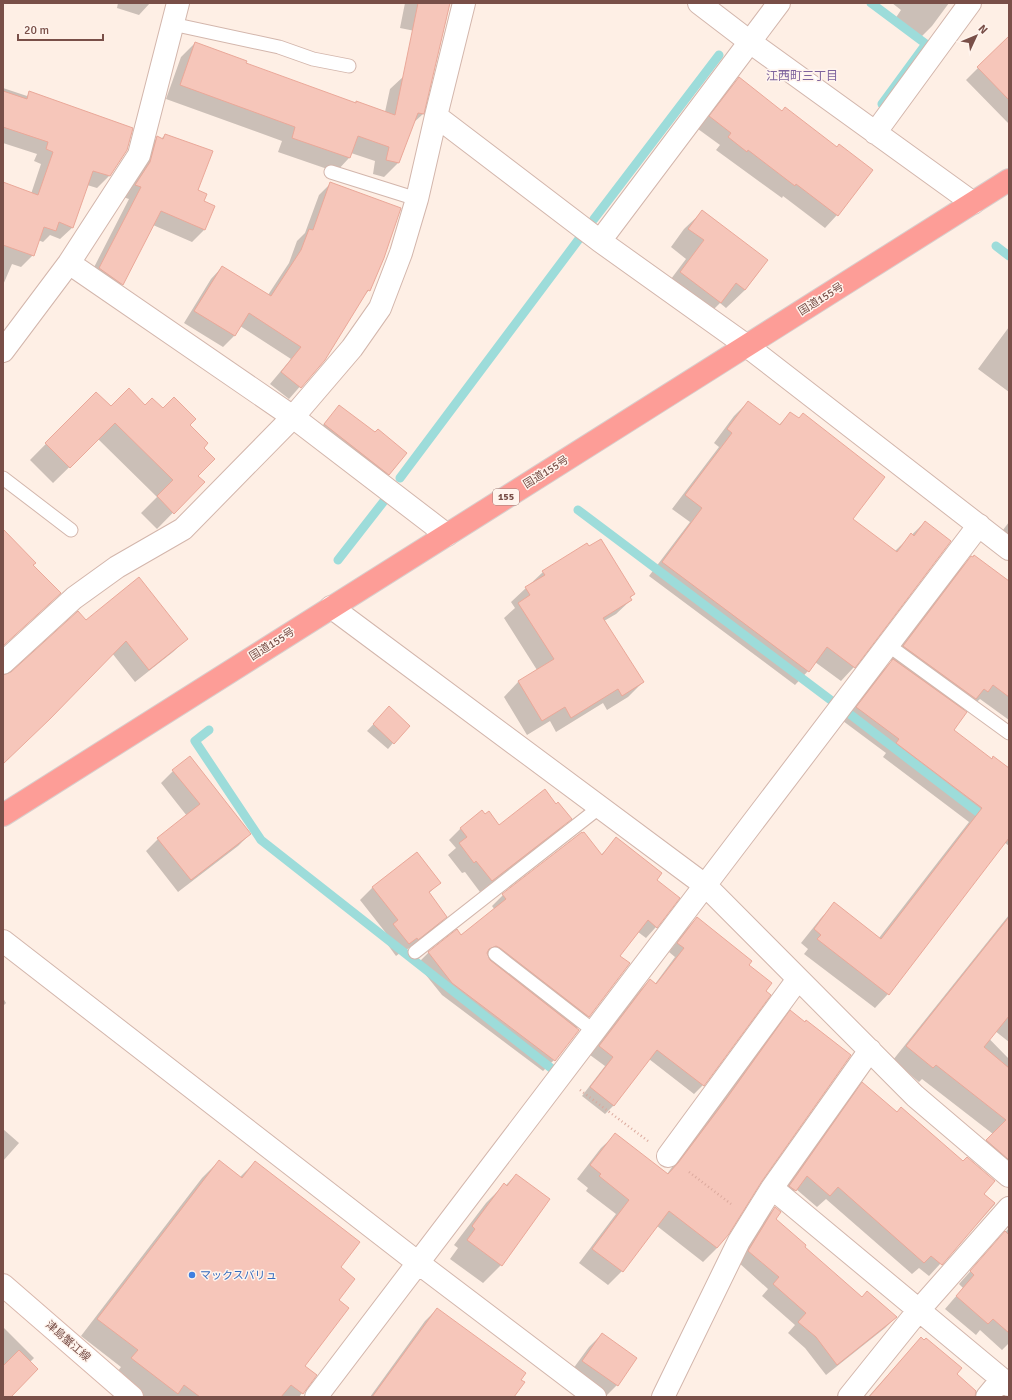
<svg xmlns="http://www.w3.org/2000/svg" width="1012" height="1400" viewBox="0 0 1012 1400" font-family="Signika,'Noto Sans JP',sans-serif">
<style>
.shadow{fill:#0003}
.lines{fill:none;stroke-linecap:round;stroke-linejoin:round}
.stream{stroke:#9ddcda;stroke-width:9}
.building{fill:#f6c6ba;stroke:#eaa899}
.lane-casing{stroke:#d3b6ac;stroke-width:15}
.street-casing{stroke:#d3b6ac;stroke-width:24}
.secondary-casing{stroke:#d9b7ac;stroke-width:24}
.highway-casing{stroke:#d9cecc;stroke-width:24}
.path{stroke:#dba99d;stroke-width:2.5;stroke-dasharray:1 3;stroke-linecap:butt}
.lane{stroke:#fff;stroke-width:13}
.street{stroke:#fff;stroke-width:22}
.secondary{stroke:#fff;stroke-width:22}
.highway{stroke:#fd9d97;stroke-width:22}
.shop-dot{fill:#3f7fe0;stroke:#fff4ed;stroke-width:1.5}
.labels{text-anchor:middle;dominant-baseline:central;stroke-width:3;stroke-linejoin:round;paint-order:stroke}
.shield{fill:#fff4ed;stroke:#a1807a;stroke-width:1}
.shield-label{font-size:10px;font-weight:bold;fill:#794f48}
.street-label{font-size:11px;fill:#794f48;stroke:#fff4ed}
.shop-label{font-size:11px;fill:#366cbe;stroke:#fff4ed;text-anchor:start}
.neighbourhood-label{font-size:12px;fill:#7e639d;stroke:#fff4ed}
</style>
<rect width="100%" height="100%" fill="#feefe5"/>
<!-- shadow -->
<path class="shadow" d="M118,3H150L139,15L117,8Z
M405,3H436L420,32L400,28Z
M892,3H949L932,26L920,38L895,19L901,10Z
M195,43L245,64L355,103L357,102L385,112L390,89L404,76L423,114L412,124L398,163L384,177L373,174L375,161L351,153L349,158L336,172L278,152L282,141L166,99L181,57Z
M1002,44L1009,51V124L966,80Z
M739,78L781,112L872,170L837,215L825,228L783,196L782,198L716,150L720,145L698,129L727,91Z
M3,88L27,96L30,93L109,176L97,188L87,185L73,227L60,239L50,235L43,242L38,240L33,255L21,267L12,264L3,285V183L31,194L41,164L34,161L37,154L3,143Z
M165,135L203,202L214,207L204,230L192,242L153,225L122,284L110,297L87,281L129,199L123,197L145,150L157,138L161,139Z
M331,183L369,290L363,297L324,359L289,399L270,384L291,359L240,326L234,336L223,347L184,323L211,279L222,267L268,295L289,263L297,241L305,233L319,195Z
M703,211L767,261L745,290L726,308L720,303L702,321L662,291L686,259L671,247L684,229Z
M1009,327V392L978,369Z
M96,393L111,408L145,406L163,409L189,425L202,448L197,476L203,482L157,529L141,513L157,497L98,439L53,483L30,460Z
M748,402L779,425L790,413L852,520L895,551L925,522L854,667L841,681L815,662L808,671L795,685L649,576L690,522L672,509L719,447L714,443L734,416Z
M340,406L388,474L378,485L314,435Z
M1009,522V553L994,542Z
M971,557L1009,583V720L980,699L973,705L971,703L963,711L952,730L992,760L1009,769V846L1004,842L888,994L875,1008L804,954L808,949L801,943L821,918L834,904L879,938L969,822L883,757L886,753L843,721L879,674L892,661L890,660L958,571Z
M543,572L634,594L630,598L631,600L616,614L604,621L643,682L628,697L607,710L603,703L556,732L550,721L527,735L504,697L518,682L537,670L504,618L515,608L511,602Z
M86,621L186,639L173,652L135,682L112,653L3,763V676H6Z
M383,714L393,743L388,749L367,731Z
M173,771L250,834L238,846L178,892L146,851L158,839L187,816L161,783Z
M556,805L570,819L559,830L480,892L465,872L462,873L448,855L456,848L449,840L461,828L499,826Z
M581,833L601,855L616,839L655,880L656,927L646,938L638,932L619,956L588,1016L576,1029L578,1030L554,1060L543,1071L442,995L417,964L428,953L457,931L461,936L495,910L492,906L503,895Z
M416,853L439,883L428,894L446,916L434,929L405,951L404,950L396,956L382,937L386,933L360,900L372,888Z
M1009,915V1042L970,1011L966,1015L1009,1059V1159L995,1173L973,1154L993,1134L922,1079L919,1082L893,1060Z
M697,918L703,1085L694,1094L649,1059L614,1105L605,1114L582,1096L605,1066L590,1055L641,989L650,980L655,984L675,957L669,952L688,927Z
M3,998L6,1003L3,1006Z
M791,1012L761,1180L728,1233L717,1248L703,1262L657,1226L622,1271L608,1285L579,1263L616,1214L586,1191L588,1188L577,1179L601,1148L615,1135L667,1174L777,1026Z
M863,1084L897,1113L995,1204L929,1276L919,1268L912,1274L826,1199L817,1207L796,1189L783,1203L778,1198L851,1095Z
M3,1129L19,1143L3,1161Z
M219,1161L240,1177L255,1162L339,1268L337,1300L304,1366L302,1393L299,1397H143L115,1375L121,1367L81,1336L202,1178Z
M516,1175L549,1199L501,1265L483,1283L450,1259L458,1248L454,1245L486,1203L504,1185L505,1186Z
M775,1208V1219L803,1247L861,1298L896,1317L885,1328L826,1375L805,1348L788,1333L795,1325L762,1296L768,1289L738,1262L764,1219Z
M1009,1228V1343L1002,1350L980,1330L976,1335L945,1309L963,1288L959,1284Z
M437,1309L520,1380L512,1397H370L425,1321Z
M3,1327L34,1358L30,1362L10,1397H3Z
M602,1334L617,1385L605,1397L570,1373L589,1347Z
M921,1338L956,1374L974,1397H868Z"/>
<g class="lines">
<!-- stream -->
<path class="stream" d="M871,3L926,44L882,104
M594,219L719,55
M996,246L1009,256
M400,478L579,239
M578,510L832,701
M338,560L384,501
M851,715L988,820
M209,730L195,741L261,840L551,1068"/>
</g>
<!-- building -->
<path class="building" d="M418,3H450L424,114L418,113L399,163L386,160L389,147L358,136L350,158L292,138L295,127L180,85L195,42L247,61L246,63L356,103V101L395,115Z
M1009,36V100L977,67Z
M739,77L782,111L785,107L837,147L839,144L873,170L838,216L796,184L795,186L748,150L747,152L728,137L731,133L709,116Z
M3,91L27,99L29,91L133,128L127,150L110,176L93,171L73,228L59,222L56,231L44,227L34,256L3,245V182L38,195L53,152L46,149L48,142L3,127Z
M165,134L213,151L198,190L207,194L204,201L215,206L205,230L161,211L123,285L99,268L141,187L135,185L150,162L157,136L163,139Z
M330,182L401,208L384,258L370,291L368,290L325,360L301,388L281,372L301,347L249,313L235,336L194,311L222,266L271,296L301,250L309,229L313,230Z
M702,210L768,260L745,290L736,283L721,303L680,272L704,240L688,229Z
M129,388L145,405L152,398L163,408L174,397L196,419L190,425L208,443L204,448L215,459L198,476L205,482L174,514L157,496L173,480L115,423L70,468L45,443L96,392L111,406Z
M748,401L780,425L790,412L799,418L803,413L885,477L853,519L897,552L911,533L914,536L925,521L951,541L855,668L827,647L809,672L662,562L702,508L685,495L732,433L727,429Z
M339,405L375,432L378,429L407,453L389,475L324,424Z
M3,529L36,563L33,565L61,593L3,646Z
M601,539L635,594L630,597L632,600L603,618L644,682L622,696L618,689L571,718L565,707L542,721L518,681L554,659L518,603L530,595L525,587L545,575L542,571L587,543L589,546Z
M974,555L1009,581V697L993,685L988,692L984,689L976,699L903,646L971,556L973,557Z
M139,577L188,639L149,670L126,641L50,719L3,764V675L11,672L78,611L86,620Z
M893,659L967,712L954,730L992,759L993,756L1009,768V838L889,995L817,939L821,935L814,929L834,902L881,939L982,808L896,743L899,739L856,707Z
M389,706L410,726L394,744L373,724Z
M190,756L251,834L191,880L157,838L200,804L172,770Z
M545,789L556,804L558,802L572,819L492,881L476,861L474,863L459,843L467,837L460,828L482,810L485,814L489,811L499,825Z
M582,832V833L584,832L602,855L616,837L662,873L657,880L680,898L657,928L648,920L620,956L630,963L589,1017L500,948L496,946L489,949L487,953L490,960L579,1030L555,1061L452,983L428,952L457,929L461,935L506,899L502,894Z
M417,852L441,883L429,892L447,917L418,940L417,938L409,944L393,924L398,920L372,887Z
M697,917L752,961L749,965L772,983L766,991L771,995L704,1086L657,1050L614,1106L590,1087L613,1057L599,1046L650,979L656,984L684,948L677,943Z
M1009,917V1016L984,1047L1009,1068V1160L986,1140L1006,1120L936,1065L933,1068L906,1046Z
M790,1010L805,1022L806,1020L851,1055L762,1181L729,1234L717,1248L669,1211L623,1272L592,1249L629,1200L599,1176L601,1174L590,1165L615,1133L668,1174L678,1163L724,1102Z
M862,1082L897,1112L901,1107L963,1161L967,1157L995,1181L984,1194L995,1203L942,1265L931,1256L924,1263L838,1187L830,1196L807,1176L796,1191L789,1186Z
M219,1160L242,1178L255,1161L360,1242L341,1267L355,1279L339,1300L349,1308L305,1366L317,1375L303,1394L291,1385L281,1397H200L184,1385L178,1394L131,1358L138,1350L97,1319Z
M516,1174L550,1199L502,1266L467,1240L475,1229L472,1226L504,1183L507,1186Z
M775,1207L781,1212L776,1219L806,1245L805,1247L862,1297L867,1291L897,1317L837,1365L816,1337L798,1322L806,1313L773,1284L779,1277L748,1251Z
M1005,1231L1009,1235V1333L993,1319L988,1324L956,1296L974,1275L970,1271Z
M437,1308L526,1373L521,1380L525,1382L514,1397H372Z
M602,1333L637,1358L618,1386L582,1361Z
M921,1337L924,1340L926,1338L962,1368L957,1374L976,1391L975,1397H869Z
M19,1350L38,1369L11,1397H3V1366Z"/>
<g class="lines">
<defs>
<path id="lane" d="M172,24L279,47L313,59L349,66
M331,172L417,199
M3,478L71,530
M888,645L1009,733
M415,952L600,807
M495,954L594,1031"/>
<path id="street" d="M699,3L750,42L973,203
M436,116L600,241L779,3
M875,133L970,3
M600,241L747,346L1009,549
M69,263L293,417L447,535
M3,351L69,263L139,155L178,3
M331,607L706,886L915,1096L1009,1176
M3,663L74,598L117,567L183,529L293,417L352,348L380,308L401,253L417,199L436,116L464,3
M3,941L417,1262L595,1397
M668,1156L798,979
M772,1188L1009,1385
M316,1397L979,525
M663,1397L739,1241L772,1188L870,1050
M849,1397L918,1311L1009,1208
M987,1397L1002,1379"/>
<path id="secondary" d="M3,1285L132,1397"/>
<path id="highway" d="M3,815L1009,180"/>
</defs>
<!-- lane casing -->
<use href="#lane" class="lane-casing"/>
<!-- street casing -->
<use href="#street" class="street-casing"/>
<!-- secondary casing -->
<use href="#secondary" class="secondary-casing"/>
<!-- highway casing -->
<use href="#highway" class="highway-casing"/>
<!-- path -->
<path class="path" d="M580,1090L648,1141
M689,1172L731,1204"/>
<!-- lane -->
<use href="#lane" class="lane"/>
<!-- street -->
<use href="#street" class="street"/>
<!-- secondary -->
<use href="#secondary" class="secondary"/>
<!-- highway -->
<use href="#highway" class="highway"/>
</g>
<!-- markers -->
<circle class="shop-dot" cx="192" cy="1275" r="4"/>
<g class="labels">
<!-- shield labels -->
<rect class="shield" x="493" y="489" width="26" height="16" rx="3"/>
<g class="shield-label">
<text x="506" y="497">155</text>
</g>
<!-- street labels -->
<g class="street-label">
<text transform="translate(821 299) rotate(-32)">国道155号</text>
<text transform="translate(546 472) rotate(-32)">国道155号</text>
<text transform="translate(272 644) rotate(-32)">国道155号</text>
<text transform="translate(68 1341) rotate(41)">津島蟹江線</text>
</g>
<!-- shop labels -->
<g class="shop-label">
<text x="200" y="1275">マックスバリュ</text>
</g>
<!-- neighbourhood labels -->
<g class="neighbourhood-label">
<text x="802" y="76">江西町三丁目</text>
</g>
</g>
<!-- border -->
<rect width="1012" height="1400" fill="none" stroke="#794f48" stroke-width="8"/>
<!-- north arrow -->
<g transform="translate(976 36) rotate(46)" stroke="#fff4ed" stroke-width="3" paint-order="stroke">
<path d="M0-3L7 15L0 10L-7 15Z" fill="#794f48"/>
<text y="-6" font-size="11" font-weight="bold" text-anchor="middle" fill="#794f48">N</text>
</g>
<!-- scale -->
<path d="M18 34v6h85v-6" fill="none" stroke="#794f48" stroke-width="2"/>
<text x="24" y="34" font-size="12" fill="#794f48" stroke="#fff4ed" stroke-width="3" paint-order="stroke">20 m</text>
</svg>
